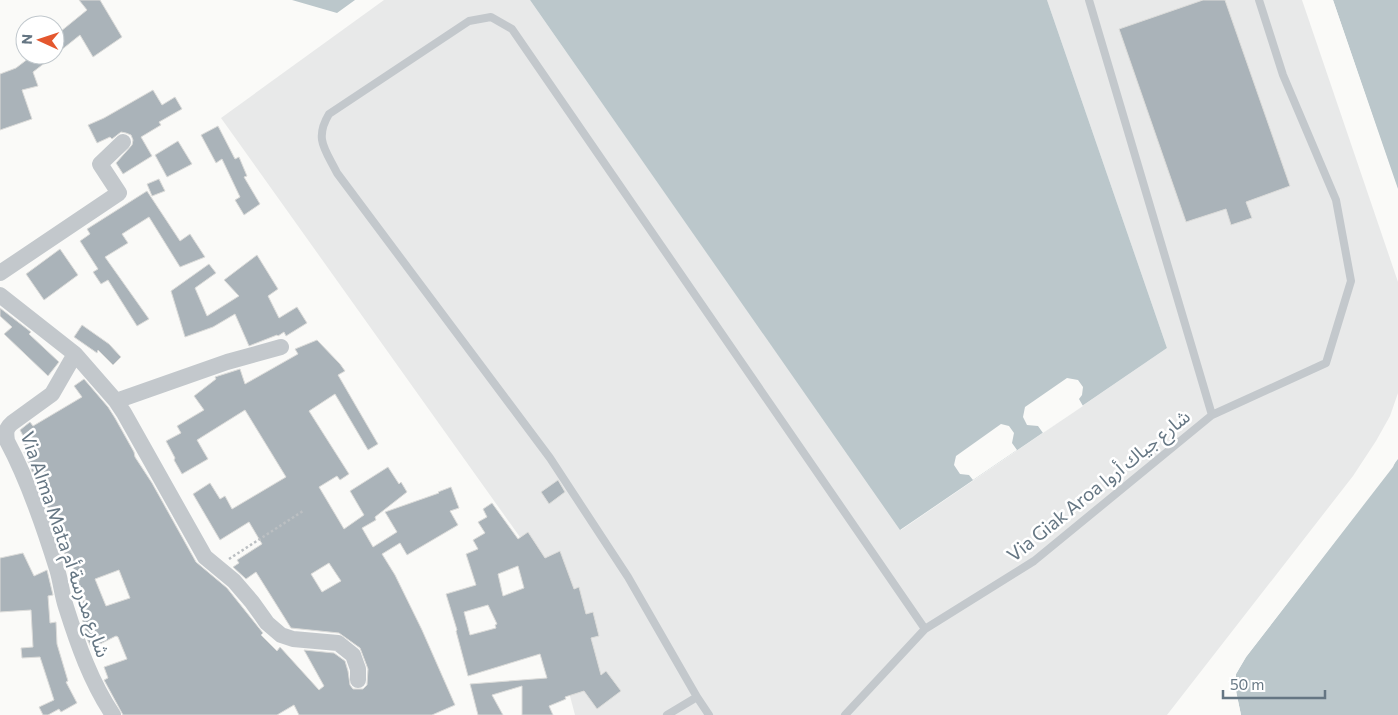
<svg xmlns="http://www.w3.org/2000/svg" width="1398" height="715" viewBox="0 0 1398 715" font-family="Commissioner,'Noto Sans Arabic',sans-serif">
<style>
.built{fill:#e8e9e9}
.water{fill:#bbc7cb}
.pier{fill:#fafaf8}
.building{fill:#aab3b9;stroke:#dcdcda;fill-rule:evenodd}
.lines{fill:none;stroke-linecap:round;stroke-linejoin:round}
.path{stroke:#bbbfc2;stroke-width:2.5;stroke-dasharray:2.5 2.5;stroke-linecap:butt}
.lane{stroke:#c3c8cc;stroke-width:8}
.street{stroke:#c3c8cc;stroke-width:16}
.labels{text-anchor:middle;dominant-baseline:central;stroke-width:5;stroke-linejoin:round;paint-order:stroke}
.street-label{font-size:19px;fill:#657683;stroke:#fff}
</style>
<rect width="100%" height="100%" fill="#fafaf8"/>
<!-- built -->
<path class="built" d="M384,0H530L901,530L1167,348L1047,0H1302L1398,282V393L1390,416L1376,441L1353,476L1167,715H575L548,613L537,561L221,118Z"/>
<!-- water -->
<path class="water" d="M292,0H355L337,13Z
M530,0H1047L1167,348L900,530Z
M1333,0H1398V189Z
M1398,459V715H1241L1236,691V674L1246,657Z"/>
<!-- pier -->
<path class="pier" d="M1331,0H1333L1398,191L1396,190Z
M1067,378L1078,380L1083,387L1082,395L1079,399L1083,406L1043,433L1038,426L1027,425L1023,417L1025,407Z
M1001,424L1009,426L1014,433L1012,443L1017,450L973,480L969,475L960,474L954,465L956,456Z
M1398,456L1393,467L1246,657L1236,674V691L1241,715H1239L1233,691L1234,674L1244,656Z"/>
<!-- building -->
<path class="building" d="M79,0H100L122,37L93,57L80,35L55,55V36L87,10Z
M1203,0H1225L1290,186L1246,202L1252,218L1231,225L1226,209L1186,222L1119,29Z
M33,55H55L33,72L38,86L22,90L32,119L0,130V74L16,68Z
M153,90L162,105L175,97L182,109L159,122L161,125L141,137L152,156L123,174L116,163L132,145L133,140L131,135L126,133L121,132L112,139L110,137L97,143L88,125L104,118Z
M218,126L235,159L239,157L247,176L244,177L260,204L244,215L235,200L240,197L222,159L216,163L201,135Z
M178,141L192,164L167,177L155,155Z
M159,179L165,191L152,196L147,184Z
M147,191L180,241L190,234L205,257L180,267L149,217L122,234L128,243L105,257L149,319L137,326L108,280L101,284L93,272L98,269L80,241L90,234L87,229Z
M60,249L78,275L44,300L26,274Z
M257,255L278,289L268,296L279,318L297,307L307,323L286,336L284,332L278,336L277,335L249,346L235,314L213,327L185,337L171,291L209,264L216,273L195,288L207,316L239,296L224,280Z
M0,308L31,332L29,334L59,362L48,376L4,334L12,327L0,316Z
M82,325L109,344L121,357L113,365L98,350L97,353L74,337Z
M317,340L340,364L345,371L338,375L378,444L368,450L335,394L309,411L349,474L340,480L337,476L319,487L344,529L364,515L350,491L388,467L399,484L401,482L407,492L375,517L376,520L362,528L373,547L397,532L385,512L439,493L438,492L451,487L459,508L450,511L458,525L407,555L400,543L382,554L395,575L422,630L455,705L432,715H299L294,705L277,715H123L104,680L108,678L104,667L127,659L118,637L116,636L96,646L95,645L91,647L88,641L78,603L86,600L76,580H80L62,549L67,546L51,519L50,517L54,515L46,505L24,452L27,450L24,444L27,443L20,430L30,422L33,426L82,397L74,386L84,379L108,407L115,418L134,452L135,457L152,483L196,562L227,588L263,633L261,635L277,651L280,647L319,690L324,686L304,650L334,653L345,661L348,671L350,685L353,689H363L367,685L368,669L360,648L339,633L291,628L256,572L246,579L233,567L239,563L237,560L262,544L249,522L220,540L193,494L210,483L220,499L225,496L232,509L286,477L245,410L197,440L208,459L182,474L174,460L175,458L166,441L181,433L177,426L204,410L194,396L216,379L215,377L240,369L245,384L298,354L295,349ZM329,563L341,581L322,592L311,574ZM119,570L130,598L106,606L95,579Z
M558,480L565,492L549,504L541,492Z
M492,503L518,539L528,532L545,558L560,551L574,589L579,587L586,614L593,612L599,636L591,638L601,675L606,671L621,691L597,709L584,691L565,697L566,699L549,706L553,715H522V686L492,695L503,715H478L470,684L547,678L540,654L468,676L456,631L457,630L446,594L476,585L466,554L478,549L473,540L485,533L478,522L487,517L483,509ZM518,566L524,588L503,596L498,574ZM488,605L497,624L495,625L496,628L470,635L464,612Z
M23,553L34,576L47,570L53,595L48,596L50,623L56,622L57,644L68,681L66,682L77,703L61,712L59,709L48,715H43L39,707L54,700L40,657L22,658L21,648L33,647L31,610L0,612V558Z"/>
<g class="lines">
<!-- path -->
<path class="path" d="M229,559L303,511"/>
<!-- lane -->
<path class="lane" d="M1089,0L1212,415
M697,697L628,577L550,458L337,173C325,149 314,139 329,114L469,21L491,17L512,29L925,629
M667,715L697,697L709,715
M845,715L925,629L1034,561L1212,415L1326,363L1351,281L1336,200L1283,75L1259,0"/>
<!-- street -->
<path class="street" d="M0,273L119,193L100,164L123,142
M0,295L75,354L52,394L12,423C5,429 6,433 7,441C28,480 44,527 57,569C61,582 62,595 66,607C78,645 91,682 113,715
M75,354L116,401L124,413L205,557L234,581L252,602L267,623L281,635L293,639L338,643L353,655L358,669V680
M116,401L227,362L281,347"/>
</g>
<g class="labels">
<!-- street labels -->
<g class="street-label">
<text transform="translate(1098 485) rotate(-39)">Via Giak Aroa شارع جياك أروا</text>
<text transform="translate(66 544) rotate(71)">Via Alma Mata شارع مدرسة أم</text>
</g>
</g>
<!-- north arrow -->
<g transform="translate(40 40) rotate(273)"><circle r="24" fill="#ffffff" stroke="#c1c8cd"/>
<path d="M0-4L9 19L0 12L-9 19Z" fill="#e4572e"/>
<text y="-8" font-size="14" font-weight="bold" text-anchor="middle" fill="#657683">N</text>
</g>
<!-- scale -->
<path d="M1223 690v8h102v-8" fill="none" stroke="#657683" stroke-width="2.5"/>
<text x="1230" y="690" font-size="15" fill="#657683" stroke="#ffffff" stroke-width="4" paint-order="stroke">50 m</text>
</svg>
